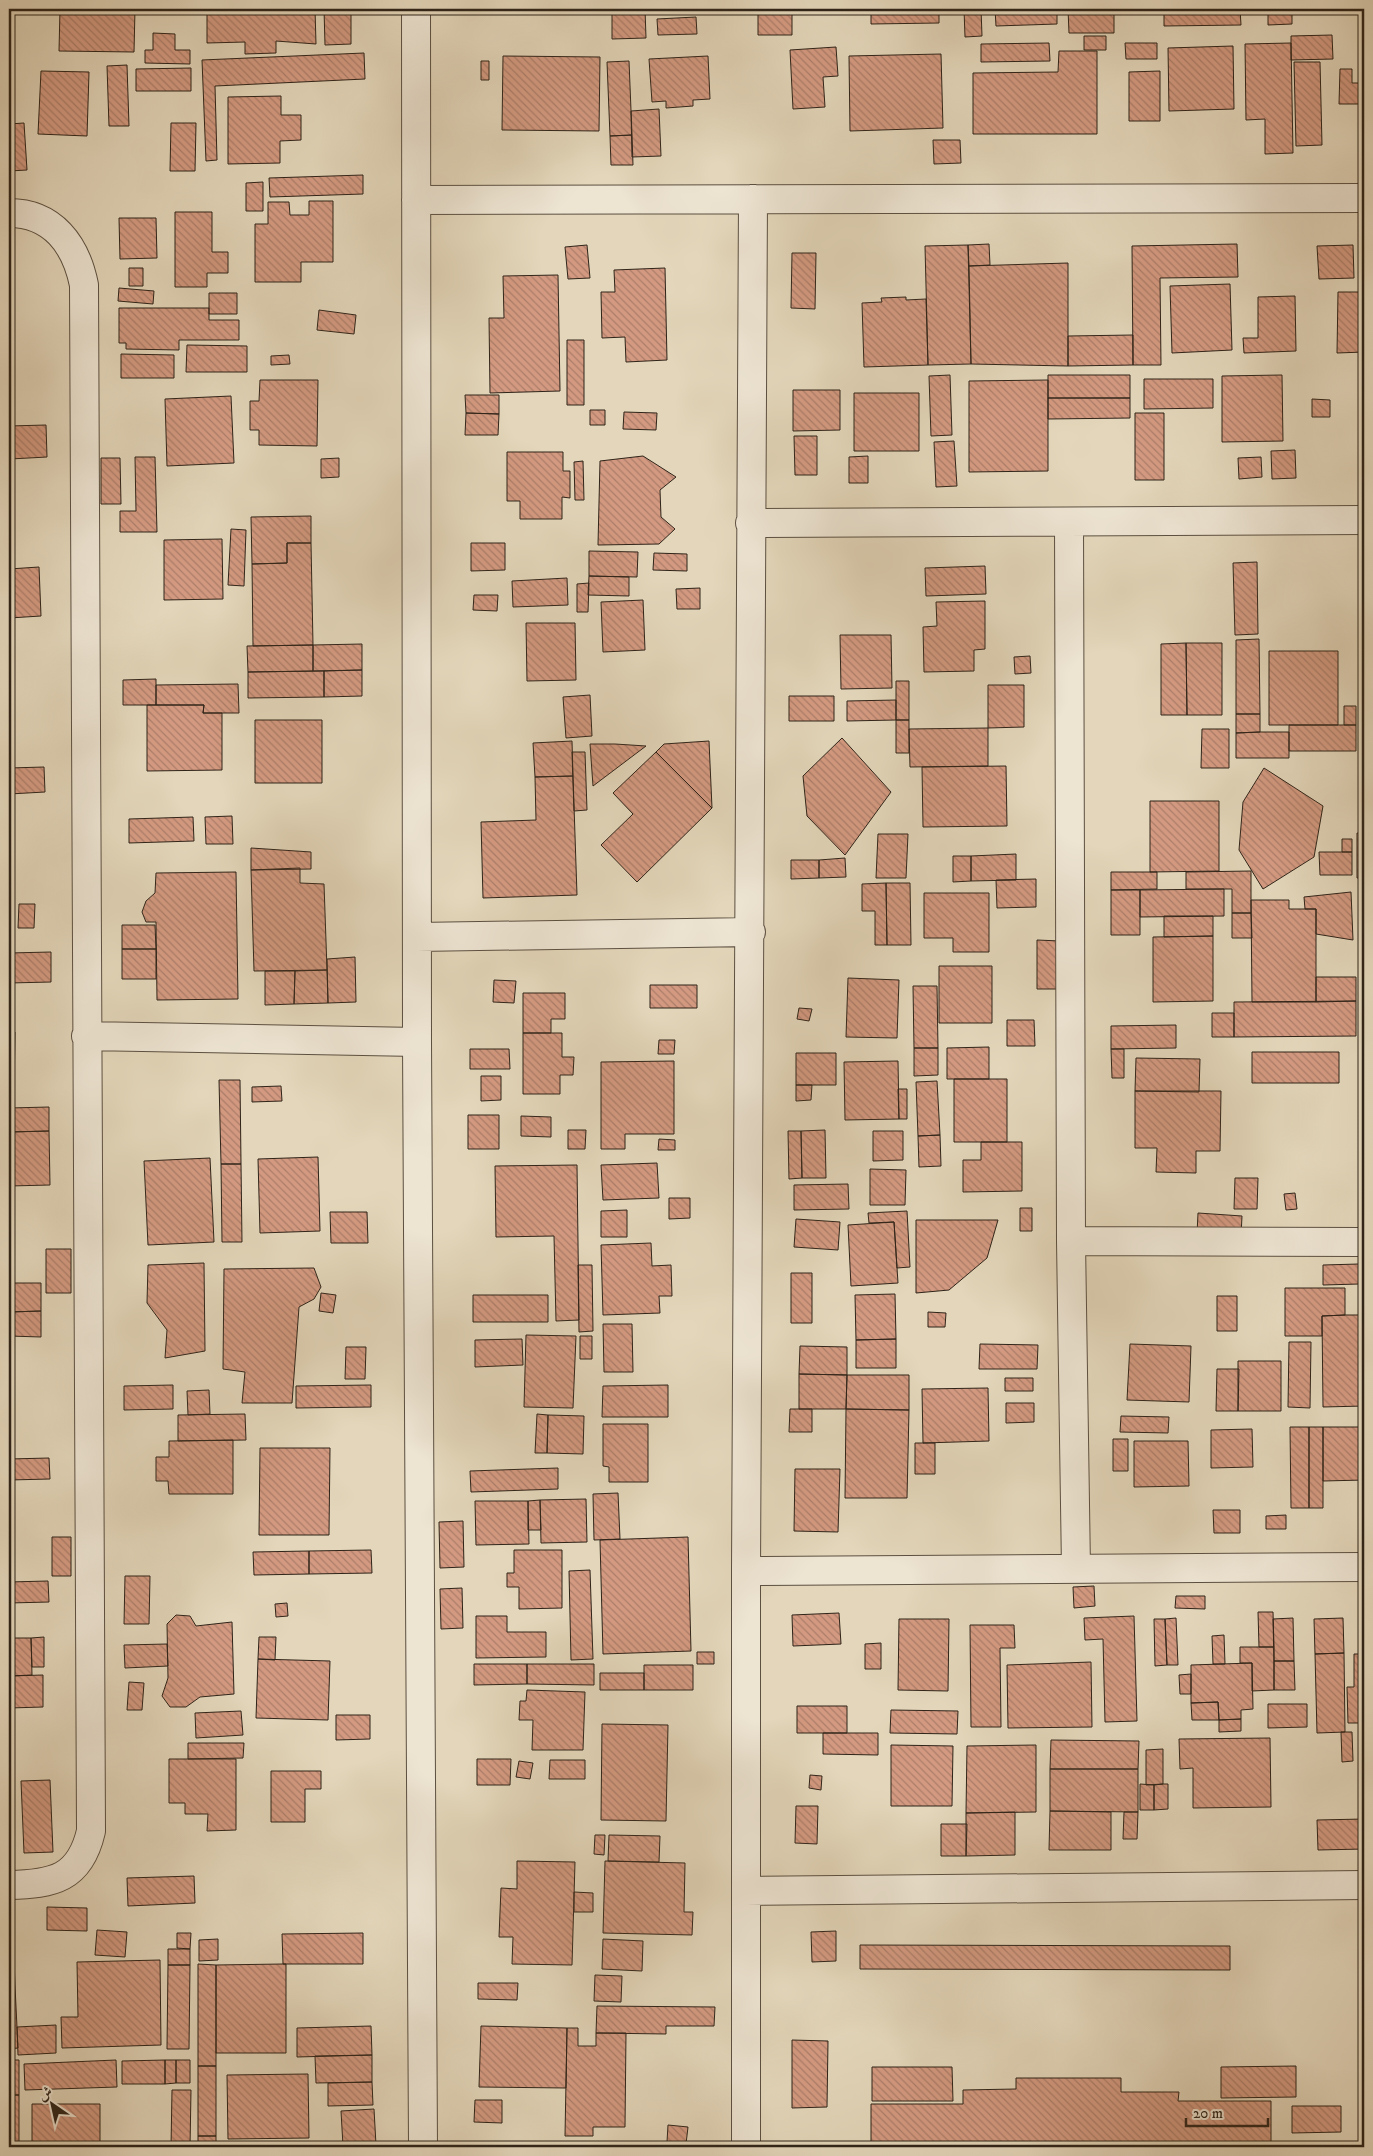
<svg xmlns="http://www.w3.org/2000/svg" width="1373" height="2156" viewBox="0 0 1373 2156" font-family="'IM FELL DW Pica',Amiri,serif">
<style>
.building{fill:url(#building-back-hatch);stroke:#2f2419}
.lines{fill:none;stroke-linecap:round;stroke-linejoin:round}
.minor-casing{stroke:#5c5041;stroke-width:30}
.minor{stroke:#ede4d2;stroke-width:28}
</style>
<defs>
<pattern id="building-back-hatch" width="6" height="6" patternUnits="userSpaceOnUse" patternTransform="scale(1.25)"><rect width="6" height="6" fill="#d49a81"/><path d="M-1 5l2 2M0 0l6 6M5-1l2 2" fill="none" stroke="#ac7d69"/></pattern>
</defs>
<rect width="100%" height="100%" fill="#e3d6ba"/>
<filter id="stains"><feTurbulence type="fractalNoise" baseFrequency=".004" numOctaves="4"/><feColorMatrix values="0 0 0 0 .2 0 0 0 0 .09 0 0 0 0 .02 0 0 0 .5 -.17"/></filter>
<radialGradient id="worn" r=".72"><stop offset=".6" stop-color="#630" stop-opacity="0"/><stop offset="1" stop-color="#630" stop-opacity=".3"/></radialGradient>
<!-- building -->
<path class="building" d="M60,9H135L134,52L59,51Z
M207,9H315L316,44L276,41V53L245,54V42L207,43Z
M324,9H351V44L325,45Z
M528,9H590L589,13L528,11Z
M612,9H645L646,38L612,39Z
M758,9H792V35H758Z
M871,9H939V23L871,24Z
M964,9H981L982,36L965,37Z
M995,9H1057V24L996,26Z
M1068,9H1114V33H1069Z
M1164,9H1240L1241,25L1164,26Z
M1268,9H1292V24L1268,25Z
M696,17L697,34L658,35L657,19Z
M153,33L175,34V50H190V64L145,63V50H153Z
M1332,35L1333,59L1291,60V36Z
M1084,36H1106V50H1084Z
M1049,43L1050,61L981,62V44Z
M1125,43H1157V59H1126Z
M1291,43L1293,153L1265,154V119L1246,120L1245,44Z
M1233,46L1234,109L1169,111L1168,48Z
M836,47L838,76L823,77L825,107L793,109L790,50Z
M1059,51H1097V134H973V73L1058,72Z
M364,53L365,79L215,86L217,160L206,161L202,60Z
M941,54L943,128L850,131L849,56Z
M503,56L600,57L599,131L502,130Z
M708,56L710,99L693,100V106L666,108V101L652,102L649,59Z
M481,61H489V80H481Z
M629,61L632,135L610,136L607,62Z
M1294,62H1320L1322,145L1296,146Z
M127,65L129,126H109L107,66Z
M191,68V91H136V69Z
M1340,69H1352V83H1364V104H1339Z
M41,71L89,72L87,136L38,134Z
M1160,71V121H1129V72Z
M281,96V115H301V140L280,141V163L228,164V97Z
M659,109L661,156L632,157L631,111Z
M24,123L27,170L9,171V124Z
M171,123H196L195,171H170Z
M632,135L633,165H611L610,136Z
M933,140H960L961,163L934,164Z
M363,175V194L270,197L269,178Z
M263,182V211H246V183Z
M309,201H333V262H301V282H255V224H268V202H289L290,215H309Z
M175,212H212V252H228V273H207V287H175Z
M119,218H156L157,258L120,259Z
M989,244L990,265L969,266L968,245Z
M1237,244L1238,277L1160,278L1161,365H1133L1132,246Z
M587,245L590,278L568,279L565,247Z
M968,245L971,364L928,365L925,246Z
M1353,245L1354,278L1319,279L1317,246Z
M792,253H816L815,309L791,308Z
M1068,263V366L971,364L969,266Z
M129,268H143V286H129Z
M665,268L667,360L626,362L625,337L602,338L601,292H615L614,270Z
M558,275L560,391L490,393L489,318H504L503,276Z
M1230,284L1232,350L1172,353L1170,286Z
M119,288L154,291L153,304L118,301Z
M1338,292H1364V352L1337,353Z
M209,293H237V314H209Z
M1295,296L1296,351L1244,353L1243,338H1258V297Z
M906,297V300L926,299L928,365L864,367L862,303L882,302L881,298Z
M119,308H209V320H239V340H179V350L126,349V343H119Z
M319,310L356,315L354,334L317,330Z
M1133,335V365L1068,366V336Z
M567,340H584V405H567Z
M9,344H13L14,415H9Z
M187,345L247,346V372H186Z
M121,354L174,355V378H121Z
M289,355L290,364L271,365V356Z
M950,375L952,435L931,436L929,376Z
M1048,375H1130V398H1048Z
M1282,375L1283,441L1222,442V376Z
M1144,379H1213V408L1144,409Z
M260,380H318L317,446L259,445V430H250V401H259Z
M1048,380V471L969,472V381Z
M793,390H840V430L793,431Z
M854,393H919V451H854Z
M465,395H499V414L466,413Z
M231,396L234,463L167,466L165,399Z
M1048,398H1130V418L1048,419Z
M1312,399L1330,400V417H1312Z
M590,410H605V425H590Z
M624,412L657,413L656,430L623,429Z
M466,413L499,414L498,435H465Z
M1135,413H1164V480H1135Z
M46,425L47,457L10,459L9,426Z
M794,436H817V475H795Z
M9,440L13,558H9Z
M954,441L957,486L936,487L934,442Z
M1295,450L1296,478L1272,479L1271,451Z
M507,452H563V471H570V498L562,497V519H520V501H507Z
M643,456L676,477L660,490L661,517L675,529L659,544L598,545L600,461Z
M868,456V483H849V457Z
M135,457H155L157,532H120V511H136Z
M1261,457L1262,477L1239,479L1238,458Z
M101,458H120L121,504H101Z
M339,458V477L321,478V459Z
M583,461L584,500H575L574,462Z
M311,516V543H287V563L252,564L251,517Z
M231,529L246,530L244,586L228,585Z
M222,539L223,599L164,600V540Z
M287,543H311L313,645L253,646L252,564L287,563Z
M471,543H505V570L471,571Z
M589,551L638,552L637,577L589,576Z
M654,553L687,554V571L653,570Z
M1257,562L1258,634L1235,635L1233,563Z
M985,566L986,594L926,596L925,568Z
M39,567L41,616L9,618V569Z
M589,576L629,577V596L588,595Z
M567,578L568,605L513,607L512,581Z
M589,583L588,612H577V584Z
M700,588V609H677L676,589Z
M474,595H498L497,611L473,610Z
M643,600L645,650L603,652L601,602Z
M985,601V649L974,650V671L924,672L923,627L937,626L936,602Z
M526,623H575L576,680L527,681Z
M840,635H891L892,688L841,689Z
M1259,639L1260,714H1236V640Z
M1186,643L1187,715H1161V644Z
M1186,643H1222V715H1187Z
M362,644V670L313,671V645Z
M313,645V671L248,672L247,646Z
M1269,651H1338V725H1269Z
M1030,656L1031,673L1015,674L1014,657Z
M362,670V696L324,697V671Z
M324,671V697L248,698V672Z
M156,679V705H123V680Z
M896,681H909V720H896Z
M238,684L239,713H203L204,705H156V685Z
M988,685H1024V727L988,728Z
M590,695L592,736L566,738L563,697Z
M789,696H834V721H789Z
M896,700V720L847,721V701Z
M147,705H204L203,713H222V770L147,771Z
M1344,706H1356V725H1344Z
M1236,714H1260V732L1236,733Z
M255,720H322V783H255Z
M896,720H909V753H896Z
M1289,725H1356V751H1289Z
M988,728V766L910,767L909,729Z
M1202,729H1229V768H1201Z
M1260,732H1289V758H1236V733Z
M842,738L891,792L845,855L807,816L803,776Z
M572,741L573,776L535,777L533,743Z
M709,741L712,808L656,752L664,744Z
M590,744H615L646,746L593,786Z
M572,752H585L587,810L574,811Z
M656,752L712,808L637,882L601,845L633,814L613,793Z
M1006,766L1007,826L923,827L922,767Z
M44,767L45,792L9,794V768Z
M1264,768L1323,806L1314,857L1263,889L1239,850L1243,802Z
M573,776L577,895L483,898L481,822L536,820L535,777Z
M1150,801H1219V871L1150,872Z
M232,816L233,844H206L205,817Z
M193,817L194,841L129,843V819Z
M1357,833H1364V878H1357Z
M878,834H908L906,878H876Z
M1342,839H1352V852H1342Z
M251,848L311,852V869L251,870Z
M1319,852H1352V875H1320Z
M1016,854V880L971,881V856Z
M953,856H971V881L953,882Z
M845,858L846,877L819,878V860Z
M791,860H819V878L791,879Z
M300,868V883L324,884L327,970L254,971L251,870Z
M1251,871V913H1232V889H1186V872Z
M236,872L238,999L157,1000L156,922H146L142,912L146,901L155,893L156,873Z
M1111,872H1157V889L1111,890Z
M1036,879V907L997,908L996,880Z
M886,883H910L911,945H887Z
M886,883L887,945H875V911H862V884Z
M1224,889V916L1140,917V890Z
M1111,890H1140V935H1111Z
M1351,892L1353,940L1316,934V909H1305L1304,897Z
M924,893H989V952H953V938H924Z
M1251,900H1289V909H1316V1002H1252Z
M19,904H35L34,928H18Z
M1232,913H1251L1252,938H1232Z
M1164,916H1213V936L1164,937Z
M122,925H155L156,949H122Z
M9,929H12L13,949H9Z
M1213,936V1001L1153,1002V937Z
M1037,940L1060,941L1059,989H1037Z
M122,949H156V979H122Z
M51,952V982L9,983V953Z
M355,957L356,1002L328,1003L327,959Z
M939,966H992V1023H939Z
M327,970L328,1003L294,1004L295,971Z
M265,971H295L294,1004L265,1005Z
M1316,977H1356V1001L1316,1002Z
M848,978L899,980L897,1038L846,1037Z
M494,980L516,981L514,1003L493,1002Z
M650,985H697V1008H650Z
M913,986H937L938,1048H914Z
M523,993H565V1019H551V1033H523Z
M1356,1001V1036L1234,1037V1002Z
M799,1008L812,1009L809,1021L797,1019Z
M1212,1013H1234V1037H1212Z
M1007,1020H1034L1035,1046H1007Z
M1176,1025V1048L1111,1049V1026Z
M9,1026L15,1032L14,1092H9Z
M523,1033H562V1057H574L573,1075H560V1094H523Z
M659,1040H675L674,1054H658Z
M989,1047V1079H947V1048Z
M914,1048H938V1075L914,1076Z
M470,1049H509L510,1069H470Z
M1111,1049H1124V1078H1112Z
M1252,1052H1339V1083H1252Z
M796,1053H836V1085H796Z
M1136,1058L1200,1059L1199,1092L1135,1091Z
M674,1061V1134H625V1149H601V1062Z
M898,1061L899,1119L845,1120L844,1062Z
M481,1076H501V1100L481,1101Z
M954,1079H1007V1142H954Z
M219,1080H240L241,1164H221Z
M937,1081L940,1135L918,1136L916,1082Z
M796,1085H812L811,1100L796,1101Z
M281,1086L282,1101L252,1102V1087Z
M898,1089H907V1119H899Z
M1135,1091H1221L1220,1151H1196V1173L1156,1172L1157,1148H1135Z
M49,1107V1131L9,1132V1108Z
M468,1115H499V1149H468Z
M521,1116L551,1117V1137L521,1136Z
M568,1130H586L585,1149H568Z
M825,1130L826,1178H802L801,1131Z
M49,1131L50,1185L9,1186V1132Z
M788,1131H801L802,1178L789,1179Z
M873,1131H903V1160L873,1161Z
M940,1135L941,1166L919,1167L918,1136Z
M659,1139L675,1140V1150H658Z
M981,1142H1022V1191L963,1192V1160H981Z
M318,1157L320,1231L260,1233L258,1159Z
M210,1158L214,1242L148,1245L144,1161Z
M657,1163L659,1198L603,1200L601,1165Z
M221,1164H241L242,1242H222Z
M577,1165L579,1320L556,1321L554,1236L496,1237L495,1166Z
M870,1169L906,1170L905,1205H870Z
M1235,1178H1258L1257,1209H1234Z
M848,1184L849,1209L794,1210V1185Z
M1295,1193L1297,1209L1286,1210L1284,1194Z
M669,1198H690V1218L669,1219Z
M1020,1208H1032V1231H1020Z
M627,1210V1237H601V1211Z
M907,1211L910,1267L897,1268L894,1222L869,1223L868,1213Z
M330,1212H367L368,1243H331Z
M1198,1213L1242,1216L1241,1236L1197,1234Z
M796,1219L840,1222L838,1250L794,1247Z
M916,1220H998L987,1258L949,1290L916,1293Z
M894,1222L898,1283L851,1286L848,1225Z
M651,1243L652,1266L671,1265L672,1296H659L660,1313L603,1315L601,1245Z
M46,1249H71V1293H46Z
M204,1263L205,1351L165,1358L167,1330L147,1303L148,1265Z
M1359,1264V1284L1323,1285V1265Z
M578,1265H592L593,1331L579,1332Z
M314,1268L321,1287L314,1299L299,1307L292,1403H242L245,1372L223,1369L224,1269Z
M791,1273H812V1323H791Z
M9,1283H41V1311L9,1312Z
M1285,1288H1345V1315L1322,1316V1336H1285Z
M321,1293L336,1295L333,1313L319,1311Z
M895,1294L896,1339L856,1340L855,1295Z
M473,1295H548V1322H473Z
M1217,1296H1237V1331H1217Z
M41,1311V1337L9,1336V1312Z
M928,1312L946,1313L945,1327H928Z
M1345,1315H1364V1406L1323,1407L1322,1316Z
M603,1324H632L633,1372H604Z
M526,1335L576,1336L573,1408L524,1407Z
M580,1336H592V1359H580Z
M522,1339L523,1365L475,1367V1340Z
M896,1339V1368H856V1340Z
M1289,1342H1311L1310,1408L1288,1407Z
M980,1344L1038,1345L1037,1369H979Z
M1130,1344L1191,1346L1189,1402L1127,1400Z
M800,1346L847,1347V1375L799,1374Z
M346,1347H366L365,1379H345Z
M1238,1361H1281V1411H1238Z
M1217,1369H1239L1238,1411H1216Z
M799,1374L847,1375L846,1409H799Z
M847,1375H909V1410L846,1409Z
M1005,1378H1033V1391H1005Z
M173,1385V1409L124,1410V1386Z
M371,1385V1407L296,1408V1386Z
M668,1385V1417H602L603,1386Z
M988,1388L989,1441L923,1443L922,1389Z
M209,1390L210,1414L188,1415L187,1391Z
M1006,1403H1034V1422L1006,1423Z
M790,1409H812V1432H789Z
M846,1409L909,1410L907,1498H845Z
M245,1414L246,1440L178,1441V1415Z
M537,1414L548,1415L547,1453H535Z
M548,1415L584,1416L583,1454L547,1453Z
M1121,1416L1169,1417L1168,1433L1120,1432Z
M603,1424H648V1482H609V1467L603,1466Z
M1290,1427H1309V1508H1291Z
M1309,1427H1323V1508H1309Z
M1323,1427H1364V1480L1323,1481Z
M1252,1429L1253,1467L1211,1468V1430Z
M1113,1439H1128V1471H1113Z
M233,1440V1494H169L168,1481H156V1457H169V1441Z
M1134,1441H1188L1189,1486L1134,1487Z
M915,1443H935V1474H915Z
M260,1448H330L329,1535H259Z
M49,1458L50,1479L9,1480V1459Z
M558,1468V1489L471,1492L470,1471Z
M795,1469H840L838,1532L794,1531Z
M618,1493L620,1539L594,1540L593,1494Z
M586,1499L587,1542L541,1543L540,1500Z
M540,1500L541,1530H528V1501Z
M475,1501H528L529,1544L476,1545Z
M1213,1510H1240V1533H1214Z
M1286,1515V1529H1266V1516Z
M463,1521L464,1567L440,1568L439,1522Z
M52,1537H71V1576H52Z
M688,1537L691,1651L603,1654L600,1540Z
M371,1550L372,1573L309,1574V1551Z
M514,1550H562V1608L519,1609V1587H507V1573H514Z
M309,1551V1574L254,1575L253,1552Z
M590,1570L593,1659L571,1660L569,1571Z
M125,1576H150L149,1624H124Z
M48,1581L49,1602L9,1603V1582Z
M1094,1586L1095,1606L1074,1608L1073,1587Z
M462,1588L463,1628L441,1629L440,1589Z
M1176,1596H1205V1609L1175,1608Z
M287,1603L288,1616L276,1617L275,1604Z
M1258,1612H1273L1274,1647H1259Z
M839,1613L841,1644L793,1646L792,1615Z
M176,1615L190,1616L196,1626L232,1622L234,1694L200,1697L186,1707H170L162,1696L168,1678L167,1624Z
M476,1616H507V1632H546V1657L476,1658Z
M1134,1616L1137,1721L1105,1722L1103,1639L1085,1640L1084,1618Z
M1176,1618L1178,1665H1167L1165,1619Z
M1293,1618L1294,1661H1274L1273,1619Z
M1343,1618L1344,1653L1315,1654L1314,1619Z
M899,1619H949L948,1691L898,1690Z
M1154,1619H1165L1167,1665L1155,1666Z
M970,1625H1014L1015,1648H1000L1001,1727H971Z
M1224,1635L1225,1664H1213L1212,1636Z
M44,1637V1667H32L31,1638Z
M259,1637H276L275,1660L258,1659Z
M9,1638H31L32,1675L9,1676Z
M881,1643V1669H865V1644Z
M167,1644L168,1666L125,1668L124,1645Z
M1240,1647H1274V1690L1252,1691V1663H1240Z
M697,1652H714V1664H697Z
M1344,1653L1345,1732L1317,1733L1315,1654Z
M1354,1654H1364V1723H1348L1347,1687H1354Z
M258,1659L330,1661L328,1720L256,1718Z
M1274,1661H1294L1295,1690H1274Z
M1091,1662L1092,1727L1008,1728L1007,1665Z
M1252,1663L1253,1709L1241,1710V1719L1219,1720L1218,1702L1191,1703V1665Z
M474,1664H527V1684L474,1685Z
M527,1664H594V1685L527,1684Z
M644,1665H693V1690H644Z
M600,1673H644V1690H600Z
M1191,1674V1694H1180L1179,1675Z
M43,1675V1707L9,1708V1676Z
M129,1682L144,1683L142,1710H127Z
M527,1690L585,1692L583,1750H532L533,1720H519L520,1701H526Z
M1218,1702L1219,1720H1192L1191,1703Z
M1268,1704H1307V1727L1268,1728Z
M797,1706H847V1733H797Z
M891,1710L958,1711L957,1734L890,1733Z
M241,1711L243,1735L196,1738L195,1713Z
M336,1715H370V1739L336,1740Z
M1241,1719V1731L1219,1732V1720Z
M602,1724L668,1725L666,1821L601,1820Z
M1341,1732H1352L1353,1761L1342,1762Z
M823,1733H878V1755L823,1754Z
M1270,1738L1271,1807L1193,1808V1768L1180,1769L1179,1739Z
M1051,1740L1139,1741L1138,1769H1050Z
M188,1743H244L243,1758L188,1759Z
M891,1745L953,1746L952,1806H891Z
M1036,1745V1812L966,1813L967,1746Z
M1163,1749V1784L1146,1785V1750Z
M169,1759H236V1830L207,1831L208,1814H185V1803H169Z
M477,1759H511L510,1785H477Z
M550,1760H585V1779H549Z
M519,1761L533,1763L530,1779L516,1777Z
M1050,1769H1138V1812L1050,1811Z
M271,1771H321V1789H305V1822H271Z
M810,1775L822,1776L821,1790L809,1788Z
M50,1780L53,1852L24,1853L21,1781Z
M1140,1784L1154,1785V1810H1140Z
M1163,1784H1168V1809L1154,1810V1785Z
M796,1806H818L817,1844L795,1843Z
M1050,1811L1111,1812V1850H1049Z
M1015,1812V1855L966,1856V1813Z
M1124,1812H1138L1137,1839H1123Z
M1364,1819V1849L1318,1850L1317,1820Z
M941,1824H967L966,1856H941Z
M595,1835H605L604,1855L594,1854Z
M609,1835L660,1836L659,1862L608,1861Z
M517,1861L575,1862L572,1965L512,1964L513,1937H499L501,1888L517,1889Z
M605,1861L685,1863L684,1912H693L692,1935L603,1933Z
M194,1876L195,1903L128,1906L127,1878Z
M574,1892L593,1893V1912H574Z
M47,1907L87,1908V1931L47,1930Z
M97,1930L127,1932L125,1957L95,1955Z
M836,1931V1961L812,1962L811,1932Z
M177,1933H191L190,1949L177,1948Z
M363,1933V1964H283L282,1934Z
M218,1939V1960L199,1961V1940Z
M603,1939L643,1941L642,1971L602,1969Z
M860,1945L1230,1946V1970L860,1969Z
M168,1949H190V1965H168Z
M9,1959H14L15,1986H9Z
M160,1960L161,2045L62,2048L61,2017H78L77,1962Z
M198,1964L216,1965V2066H198Z
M283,1964H286V2053H216V1965Z
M168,1965H190L189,2049H167Z
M595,1975L622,1976L621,2002L594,2001Z
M478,1983H518L517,2000L478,1999Z
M9,1986H15L18,2048L9,2049Z
M597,2006L715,2007L714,2026H666V2034L596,2033Z
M56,2025V2053L18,2055L17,2027Z
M371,2026L372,2055L297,2057V2028Z
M481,2026L567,2028L566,2088L479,2087Z
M567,2028H578V2046H596V2033H626L625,2127H593V2136H565Z
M792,2040L828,2041L827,2107L792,2108Z
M372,2055V2082L316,2083L315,2056Z
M9,2060H19V2095H9Z
M116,2060L117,2087L25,2090L24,2064Z
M165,2060V2084H122V2061Z
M165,2060H176V2083L165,2084Z
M176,2060H190V2083H176Z
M198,2066H216V2136H198Z
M1296,2066V2097L1221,2098V2067Z
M872,2067H952L953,2101H872Z
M308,2074L309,2138L228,2139L227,2075Z
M1016,2078H1121V2092H1179L1178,2101H1271V2147H1231V2146L871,2147V2104H963V2090L1016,2089Z
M372,2082L373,2105L328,2106V2083Z
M172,2090H191L190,2147H171Z
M9,2095H19V2147H9Z
M475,2100H502V2123L474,2122Z
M32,2104H100V2147H32Z
M1292,2106H1341V2132L1292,2133Z
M374,2109L376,2145L343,2146L341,2111Z
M668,2125L688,2127L686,2144L667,2142Z
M198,2136H216V2147H198Z"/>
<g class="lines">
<defs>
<path id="minor" d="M416,9L417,1042L423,2147
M416,200L1364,198
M9,213C53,213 76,245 84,285L91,1831C80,1879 53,1884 9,1885
M1069,522L1071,1241L1076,1569
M750,523L1364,520
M417,937L751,932
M86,1036L417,1042
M1071,1241L1364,1242
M746,1571L1364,1567
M746,1891L1364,1885
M746,2147V1571L753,199"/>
</defs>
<!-- minor casing -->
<use href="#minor" class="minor-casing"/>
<!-- minor -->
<use href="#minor" class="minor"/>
</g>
<!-- margin -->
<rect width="1373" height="2156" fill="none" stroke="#e3d6ba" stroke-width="30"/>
<rect x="10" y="10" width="1353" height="2136" fill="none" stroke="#2f2419" stroke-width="2.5"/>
<rect x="15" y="15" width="1343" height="2126" fill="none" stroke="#2f2419"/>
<!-- north arrow -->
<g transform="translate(52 2104) rotate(326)" stroke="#ede4d2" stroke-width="4" paint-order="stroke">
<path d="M0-4L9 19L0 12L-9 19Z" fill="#2f2419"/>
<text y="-8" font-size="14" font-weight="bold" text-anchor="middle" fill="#2f2419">ش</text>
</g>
<!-- scale -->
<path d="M1186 2118v8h82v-8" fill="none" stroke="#2f2419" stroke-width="2.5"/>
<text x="1193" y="2118" font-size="15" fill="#2f2419" stroke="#ede4d2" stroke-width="4" paint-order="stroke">20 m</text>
<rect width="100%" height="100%" filter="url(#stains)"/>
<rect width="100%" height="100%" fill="url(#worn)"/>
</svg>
